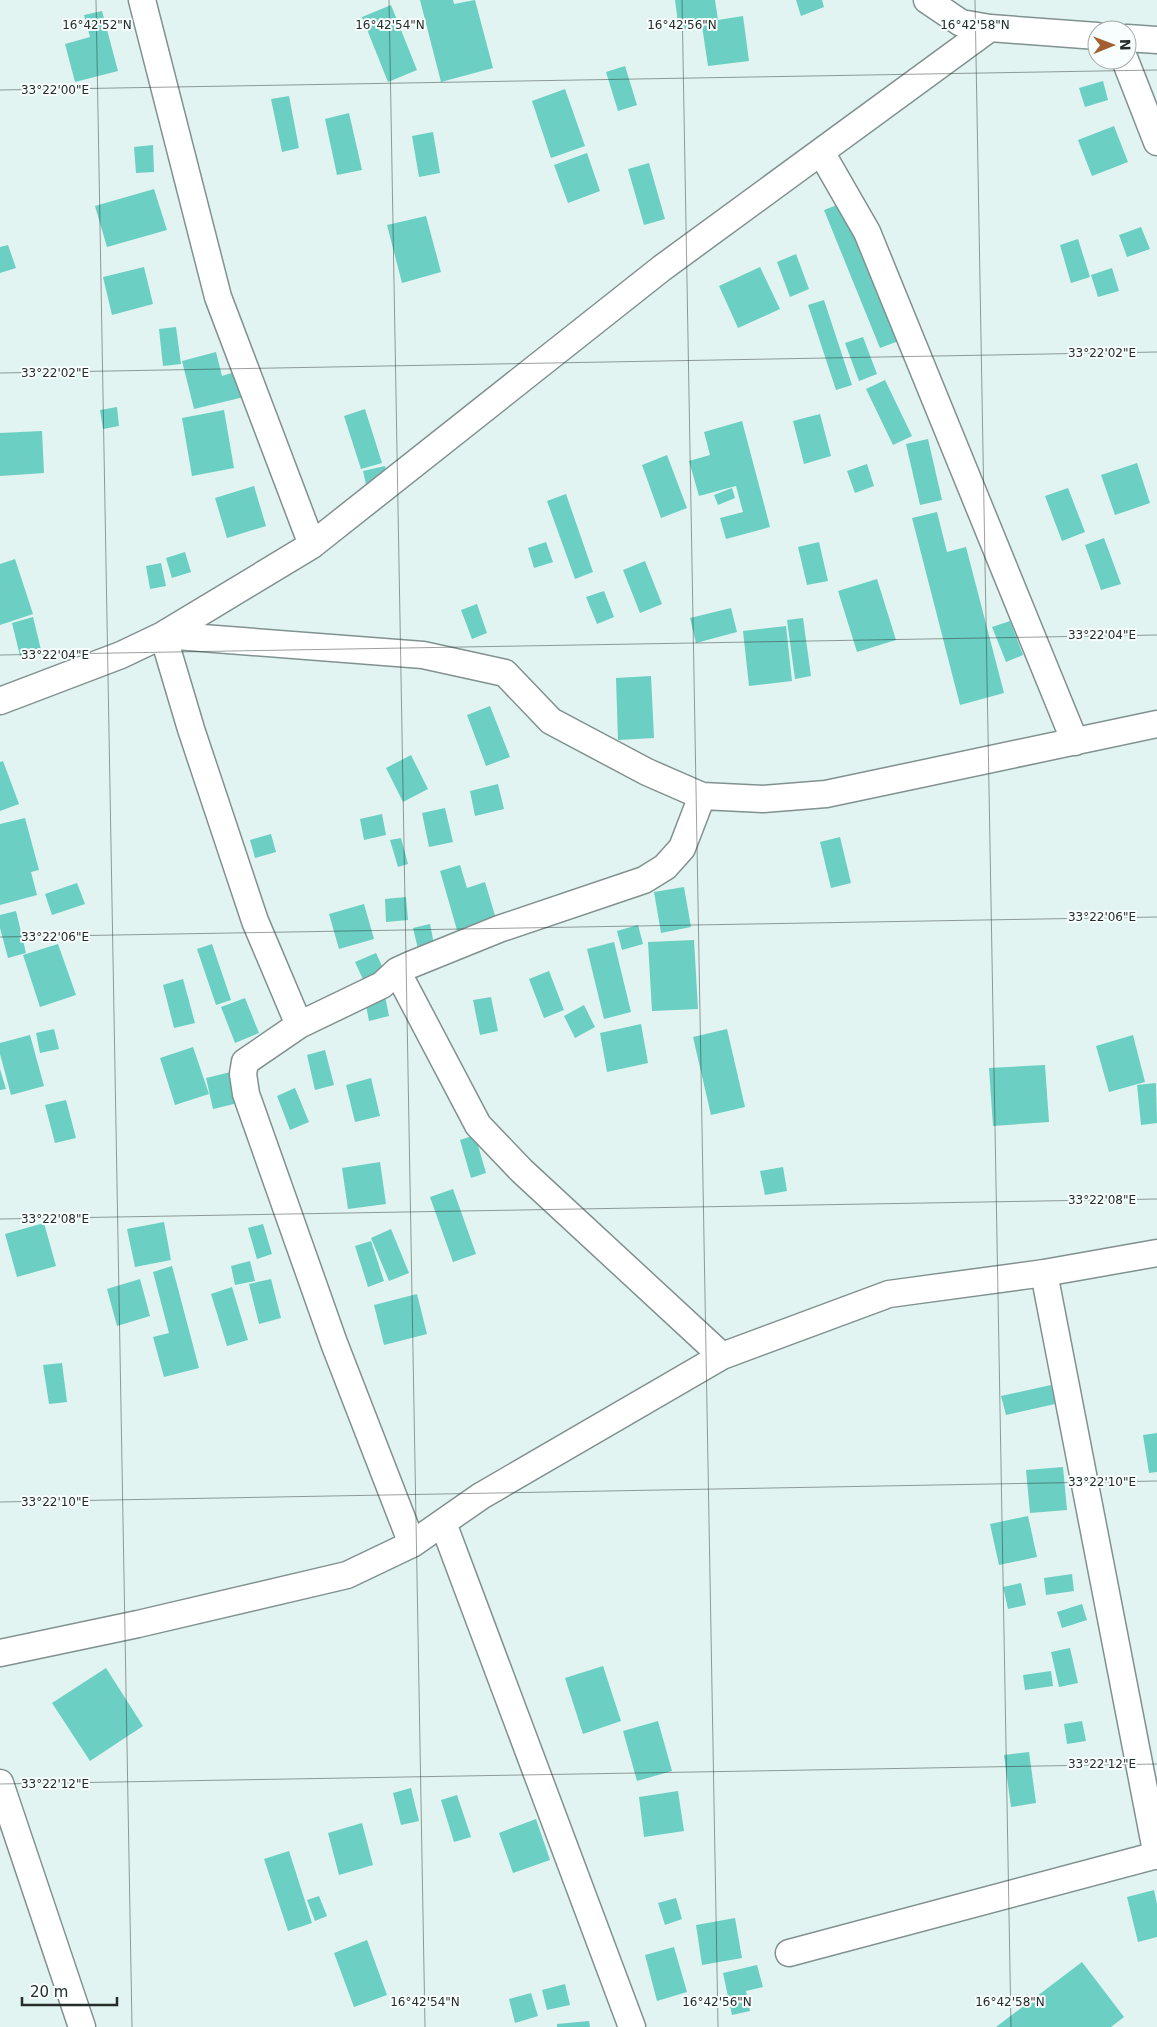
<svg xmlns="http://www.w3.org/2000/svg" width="1157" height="2027" viewBox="0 0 1157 2027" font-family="'DejaVu Sans',sans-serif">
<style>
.building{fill:#6bcfc3}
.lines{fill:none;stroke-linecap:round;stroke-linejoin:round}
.street-casing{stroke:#80918f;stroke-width:29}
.street{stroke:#fff;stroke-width:26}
.ticks{fill:none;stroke:#252c2a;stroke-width:1;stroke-opacity:0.45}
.ticks-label{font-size:12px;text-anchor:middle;fill:#252c2a;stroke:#f7fefd;stroke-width:4;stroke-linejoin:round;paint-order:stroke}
</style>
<rect width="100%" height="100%" fill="#e1f4f1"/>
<!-- building -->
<path class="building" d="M420,0H453L454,4L475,0L493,68L441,82Z
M675,0H715L718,20L743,16L749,61L708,66L702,26L679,30Z
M796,0H822L824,7L801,16Z
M391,5L417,70L388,82L362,17Z
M102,11L118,71L75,82L65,44L90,37L84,15Z
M625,66L637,105L618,111L606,72Z
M1103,81L1108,100L1085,107L1079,88Z
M565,89L585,146L551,158L532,101Z
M289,96L299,148L282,152L271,99Z
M349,113L362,170L337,175L325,119Z
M1114,126L1128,162L1092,176L1078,140Z
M433,132L440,173L419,177L412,136Z
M153,145L154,172L136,173L134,147Z
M587,153L600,191L568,203L554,165Z
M649,163L665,219L644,225L628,169Z
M154,189L167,230L107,247L95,206Z
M847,201L904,339L880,348L824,210Z
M426,216L441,272L402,283L387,225Z
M1141,227L1150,249L1127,257L1119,235Z
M1078,239L1090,277L1071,283L1060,245Z
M8,245L16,268L0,273V247Z
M796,254L809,289L790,297L777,262Z
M144,267L153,304L112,315L103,277Z
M760,267L780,309L738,328L719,286Z
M1112,268L1119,291L1098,297L1091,275Z
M824,300L852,385L836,390L808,305Z
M176,327L181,364L163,366L159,329Z
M863,337L877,374L859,381L845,343Z
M216,352L222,376L238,371L244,397L194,409L182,361Z
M885,380L912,436L893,445L866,389Z
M117,407L119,426L103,429L100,410Z
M365,409L382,463L361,469L344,416Z
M224,410L234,468L192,476L182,418Z
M820,414L831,456L804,464L793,421Z
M742,421L770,527L726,539L720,518L743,512L736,486L699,496L689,461L710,455L704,432Z
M42,431L44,473L0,476V433Z
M928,439L942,500L920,505L906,444Z
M667,455L687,508L661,518L642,465Z
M1137,463L1150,503L1115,515L1101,475Z
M867,464L874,486L855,493L847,471Z
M385,466L389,484L367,489L363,471Z
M254,486L266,526L227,538L215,498Z
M732,488L735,498L718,505L714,495Z
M1068,488L1085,532L1062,541L1045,496Z
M566,494L593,572L575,579L547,501Z
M937,512L947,552L966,547L1004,693L960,705L912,518Z
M1104,538L1121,584L1101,590L1085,545Z
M546,542L553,562L534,568L528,548Z
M819,542L828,581L807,585L798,547Z
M185,552L191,572L172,578L166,558Z
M15,559L33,614L0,625V564Z
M645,561L662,604L640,613L623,570Z
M161,563L166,586L150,589L146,566Z
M877,579L896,640L857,652L838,591Z
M604,591L614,617L597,624L586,597Z
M477,604L487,633L472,639L461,610Z
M731,608L737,632L696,643L690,618Z
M33,617L42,654L21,660L12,623Z
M803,618L811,676L795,679L787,620Z
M1010,621L1023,655L1006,662L992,627Z
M786,626L792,681L749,686L743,631Z
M651,676L654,738L618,740L616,678Z
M490,706L510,757L486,766L467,715Z
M411,755L428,789L403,802L386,768Z
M3,761L19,804L0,811V762Z
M498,784L504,809L475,816L470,791Z
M445,808L453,842L429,847L422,813Z
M382,814L386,835L364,840L360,819Z
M25,818L39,870L31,872L37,895L0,905V824Z
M271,834L276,852L255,858L250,840Z
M840,837L851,883L831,888L820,842Z
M401,838L408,864L398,867L390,840Z
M460,865L467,888L485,882L496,919L457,930L440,871Z
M77,883L85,904L52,915L45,894Z
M684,887L691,927L661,933L654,892Z
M406,897L408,920L386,922L385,899Z
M364,904L374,939L339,949L329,914Z
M16,911L26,953L8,958L0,928V915Z
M430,924L435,949L419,953L413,928Z
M638,925L643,944L622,950L617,931Z
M694,940L698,1009L652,1011L648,942Z
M614,942L631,1012L604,1019L587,949Z
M58,944L76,995L40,1007L23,955Z
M212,944L231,1000L216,1005L197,949Z
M376,953L387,977L366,986L355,962Z
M549,971L564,1010L544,1018L529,979Z
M183,979L195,1023L174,1028L163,985Z
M385,996L389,1016L369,1021L365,1000Z
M491,997L498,1031L480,1035L473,1000Z
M245,998L259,1033L235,1043L221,1007Z
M584,1005L595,1027L575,1038L564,1016Z
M641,1024L648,1063L607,1072L600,1033Z
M54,1029L59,1049L40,1053L36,1033Z
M727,1029L745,1107L711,1115L693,1037Z
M30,1035L44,1086L11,1095L0,1054V1043Z
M1133,1035L1145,1082L1109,1092L1096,1046Z
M193,1047L209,1094L175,1105L160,1058Z
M325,1050L334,1085L315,1090L307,1055Z
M1045,1065L1049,1122L993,1126L989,1068Z
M0,1069L6,1089L0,1090Z
M239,1070L246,1101L213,1109L206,1078Z
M371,1078L380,1116L355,1122L346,1085Z
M1156,1083L1157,1123L1141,1125L1137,1085Z
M295,1088L309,1122L290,1130L277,1096Z
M66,1100L76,1138L55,1143L45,1105Z
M475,1135L486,1173L471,1178L460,1140Z
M380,1162L386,1204L348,1209L342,1168Z
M783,1167L787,1191L765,1195L760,1171Z
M453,1189L476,1254L453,1262L430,1197Z
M164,1222L171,1260L135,1267L127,1229Z
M44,1223L56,1266L17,1277L5,1234Z
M263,1224L272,1254L257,1259L248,1228Z
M391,1229L409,1273L389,1281L371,1238Z
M371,1241L384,1281L368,1287L355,1246Z
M250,1261L255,1281L235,1285L231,1266Z
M172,1266L199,1368L164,1377L153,1337L169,1333L153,1272Z
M140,1279L150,1316L117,1326L107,1289Z
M271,1279L281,1318L259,1324L249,1284Z
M232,1287L248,1340L227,1346L211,1294Z
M417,1294L427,1334L384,1345L374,1305Z
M62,1363L67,1402L49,1404L43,1365Z
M1051,1385L1055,1404L1006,1415L1001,1396Z
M1157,1433V1472L1149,1473L1143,1435Z
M1063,1467L1067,1510L1030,1513L1026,1470Z
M1028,1516L1037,1557L999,1565L990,1524Z
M1072,1574L1074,1591L1046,1595L1044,1578Z
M1021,1583L1026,1605L1008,1609L1003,1587Z
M1082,1604L1087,1620L1062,1628L1057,1612Z
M1070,1648L1078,1683L1059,1687L1051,1652Z
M603,1666L621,1721L583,1734L565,1678Z
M106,1668L143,1726L90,1761L52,1703Z
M1051,1671L1053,1686L1025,1690L1023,1675Z
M658,1721L672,1771L637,1781L623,1731Z
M1082,1721L1086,1741L1067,1744L1064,1724Z
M1029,1752L1036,1803L1011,1807L1004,1755Z
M411,1788L419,1821L401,1825L393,1793Z
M678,1791L684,1831L644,1837L639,1797Z
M457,1795L471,1837L454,1842L441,1800Z
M536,1819L550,1860L513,1873L499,1833Z
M362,1823L373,1865L339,1875L328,1833Z
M289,1851L312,1923L288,1931L264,1859Z
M1154,1890L1157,1904V1937L1138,1942L1127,1897Z
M319,1896L327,1916L315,1921L307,1900Z
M676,1898L682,1919L665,1925L658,1903Z
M735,1918L742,1958L702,1965L696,1925Z
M367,1940L387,1995L354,2007L334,1953Z
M674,1947L687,1992L657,2001L645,1955Z
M1082,1962L1124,2017L1111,2027H996Z
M757,1965L763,1987L746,1991L750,2011L732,2015L723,1973Z
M565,1984L570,2005L547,2010L542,1990Z
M531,1993L538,2016L515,2023L509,1999Z
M589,2021L590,2027H557V2024Z"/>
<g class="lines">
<defs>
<path id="street" d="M142,0L218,297L312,545
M927,0L961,23L990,28L1097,36
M1127,38L1157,40
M1125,60L1157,142
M821,152L867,232L1075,742
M0,701L121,655L163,635L423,655L505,673L551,721L647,772L702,796L763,799L826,794L1157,724
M397,971L478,1125L522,1171L722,1356
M299,1025L255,921L191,729L163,635L312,545L662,268L990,28
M1044,1273L1157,1856
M443,1523L632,2027
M412,1544L334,1343L246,1094L243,1074L245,1062L299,1025L382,985L397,971L410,965L499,929L644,880L665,867L682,848L702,796
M0,1653L138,1624L347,1575L412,1544L481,1496L722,1356L889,1294L1044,1273L1157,1253
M0,1783L82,2027
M789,1953L1157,1855"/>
</defs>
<!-- street casing -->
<use href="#street" class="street-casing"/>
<!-- street -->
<use href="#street" class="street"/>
</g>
<!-- ticks -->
<path class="ticks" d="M96,0L132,2027M389,0L425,2027M682,0L718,2027M975,0L1011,2027M0,90L1157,70M0,373L1157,352M0,655L1157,635M0,937L1157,917M0,1219L1157,1199M0,1502L1157,1481M0,1784L1157,1764"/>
<g class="ticks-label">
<text x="97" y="29">16°42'52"N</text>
<text x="390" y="29">16°42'54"N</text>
<text x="682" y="29">16°42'56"N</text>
<text x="975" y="29">16°42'58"N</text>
<text x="55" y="94">33°22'00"E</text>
<text x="1102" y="357">33°22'02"E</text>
<text x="55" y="377">33°22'02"E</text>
<text x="1102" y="639">33°22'04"E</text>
<text x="55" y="659">33°22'04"E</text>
<text x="1102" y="921">33°22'06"E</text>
<text x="55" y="941">33°22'06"E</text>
<text x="1102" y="1204">33°22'08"E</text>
<text x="55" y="1223">33°22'08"E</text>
<text x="1102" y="1486">33°22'10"E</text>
<text x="55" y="1506">33°22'10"E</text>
<text x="1102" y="1768">33°22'12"E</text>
<text x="55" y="1788">33°22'12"E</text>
<text x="425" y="2006">16°42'54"N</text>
<text x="717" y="2006">16°42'56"N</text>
<text x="1010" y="2006">16°42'58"N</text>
</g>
<!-- north arrow -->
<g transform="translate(1112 45) rotate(89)"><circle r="24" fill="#f7fefd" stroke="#a3aaa9"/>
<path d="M0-4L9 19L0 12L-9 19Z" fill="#a35f2f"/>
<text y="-8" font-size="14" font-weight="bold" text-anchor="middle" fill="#252c2a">N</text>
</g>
<!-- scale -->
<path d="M22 1997v8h95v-8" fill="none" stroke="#252c2a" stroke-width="2.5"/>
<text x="30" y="1997" font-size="15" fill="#252c2a" stroke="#f7fefd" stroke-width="4" paint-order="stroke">20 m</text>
</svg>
